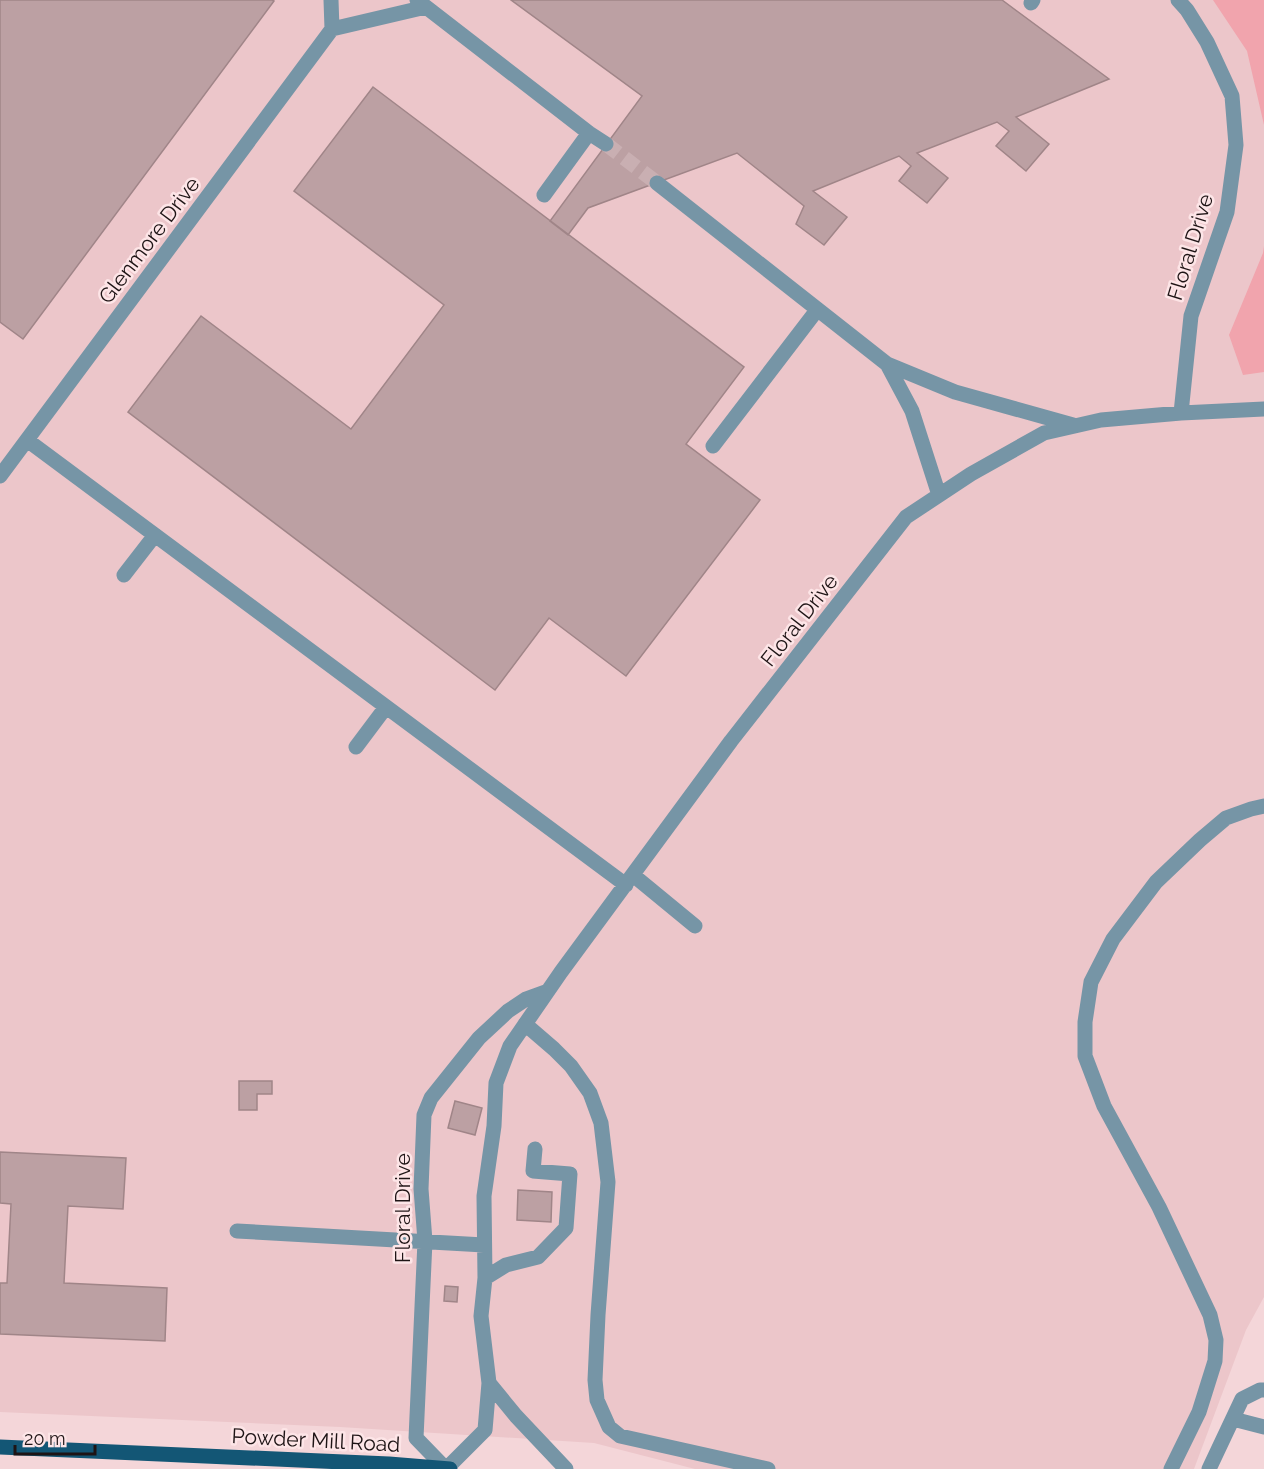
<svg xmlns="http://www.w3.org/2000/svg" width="1264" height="1469" viewBox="0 0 1264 1469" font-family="Raleway,sans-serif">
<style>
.built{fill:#ecc6ca}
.green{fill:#f1a4ad}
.building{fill:#bca0a3;stroke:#a08588;stroke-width:1.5}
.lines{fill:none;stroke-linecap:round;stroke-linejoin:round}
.minor-tunnel{stroke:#c9afb2;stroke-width:15;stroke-dasharray:15 8;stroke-linecap:butt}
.minor{stroke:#7695a6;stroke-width:15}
.major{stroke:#135675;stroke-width:15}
.labels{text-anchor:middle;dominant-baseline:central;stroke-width:5;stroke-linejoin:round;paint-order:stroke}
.street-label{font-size:21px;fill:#1e1415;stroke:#fde5e7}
</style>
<rect width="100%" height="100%" fill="#f4d6d9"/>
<!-- built -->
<path class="built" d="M0,0H1264V1297L1246,1330L1194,1469H695L594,1443L340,1427L0,1412Z"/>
<!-- green -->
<path class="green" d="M1213,0H1264V125L1247,51Z
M1264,246V372L1243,375L1229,335L1263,253Z"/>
<!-- building -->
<path class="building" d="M0,0H272L274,1L23,339L0,322Z
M511,0H1002L1109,79L1016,117L1049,144L1026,171L996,146L1009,131L997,122L917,153L948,178L927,203L899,181L911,166L899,156L813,191L847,217L824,245L796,224L804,206L737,153L588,208L568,235L550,221L642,96Z
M373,87L744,367L686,444L760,500L626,676L549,618L495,690L128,412L201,316L351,429L444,305L294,191Z
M239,1081H272V1094H257V1110H239Z
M455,1101L482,1108L475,1135L448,1128Z
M0,1152L126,1158L123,1209L68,1206L64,1283L167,1288L165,1341L0,1334V1283H7L11,1204L0,1203Z
M518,1190L552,1192L551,1222L517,1220Z
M445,1286L458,1287L457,1302L444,1301Z"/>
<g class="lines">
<!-- minor-tunnel -->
<path class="minor-tunnel" d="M606,144L657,183"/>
<!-- minor -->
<path class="minor" d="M417,0L589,133L606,144
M1178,0L1187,10L1207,42L1232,96L1236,145L1227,212L1191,316L1181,413
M1031,3L1033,0
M332,29L426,7
M657,183L887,364L955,392L1073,425
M544,195L589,133
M887,364L912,411L939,495
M27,440L626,885
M713,446L817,310
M0,476L332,29L331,0
M124,575L155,535
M356,747L386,707
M633,875L695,926
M525,1024L554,1049L571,1066L590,1093L601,1123L608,1182L598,1315L595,1380L597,1400L609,1427L620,1436L768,1469
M237,1231L484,1245
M485,1278L506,1265L538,1257L566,1228L570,1174L533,1171L535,1149
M489,1383L516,1416L566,1469
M1233,1419L1264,1427
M446,1469L485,1430L489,1383L481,1316L485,1278L484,1196L494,1126L496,1083L510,1046L561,972L731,741L906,517L971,474L1044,433L1101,420L1181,413L1264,409
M446,1469L416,1438L425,1241L421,1189L424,1115L431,1098L479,1038L508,1011L526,999L548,991
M1171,1469L1199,1412L1215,1361L1216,1340L1210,1315L1159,1207L1104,1106L1085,1056V1022L1091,982L1113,939L1156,882L1200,840L1226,818L1251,809L1264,806
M1209,1469L1242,1399L1260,1390H1264"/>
<!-- major -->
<path class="major" d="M0,1447L389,1464L450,1469"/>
</g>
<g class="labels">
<!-- street labels -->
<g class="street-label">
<text transform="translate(149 240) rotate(-53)">Glenmore Drive</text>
<text transform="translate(1190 247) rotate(-73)">Floral Drive</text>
<text transform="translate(799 620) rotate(-52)">Floral Drive</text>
<text transform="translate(402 1208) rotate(-90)">Floral Drive</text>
<text transform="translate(316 1440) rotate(3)">Powder Mill Road</text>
</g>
</g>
<!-- scale -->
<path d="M15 1445v9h80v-9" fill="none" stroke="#1e1415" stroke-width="3"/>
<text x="24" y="1445" font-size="18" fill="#1e1415" stroke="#fde5e7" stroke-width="4.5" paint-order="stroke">20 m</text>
</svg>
